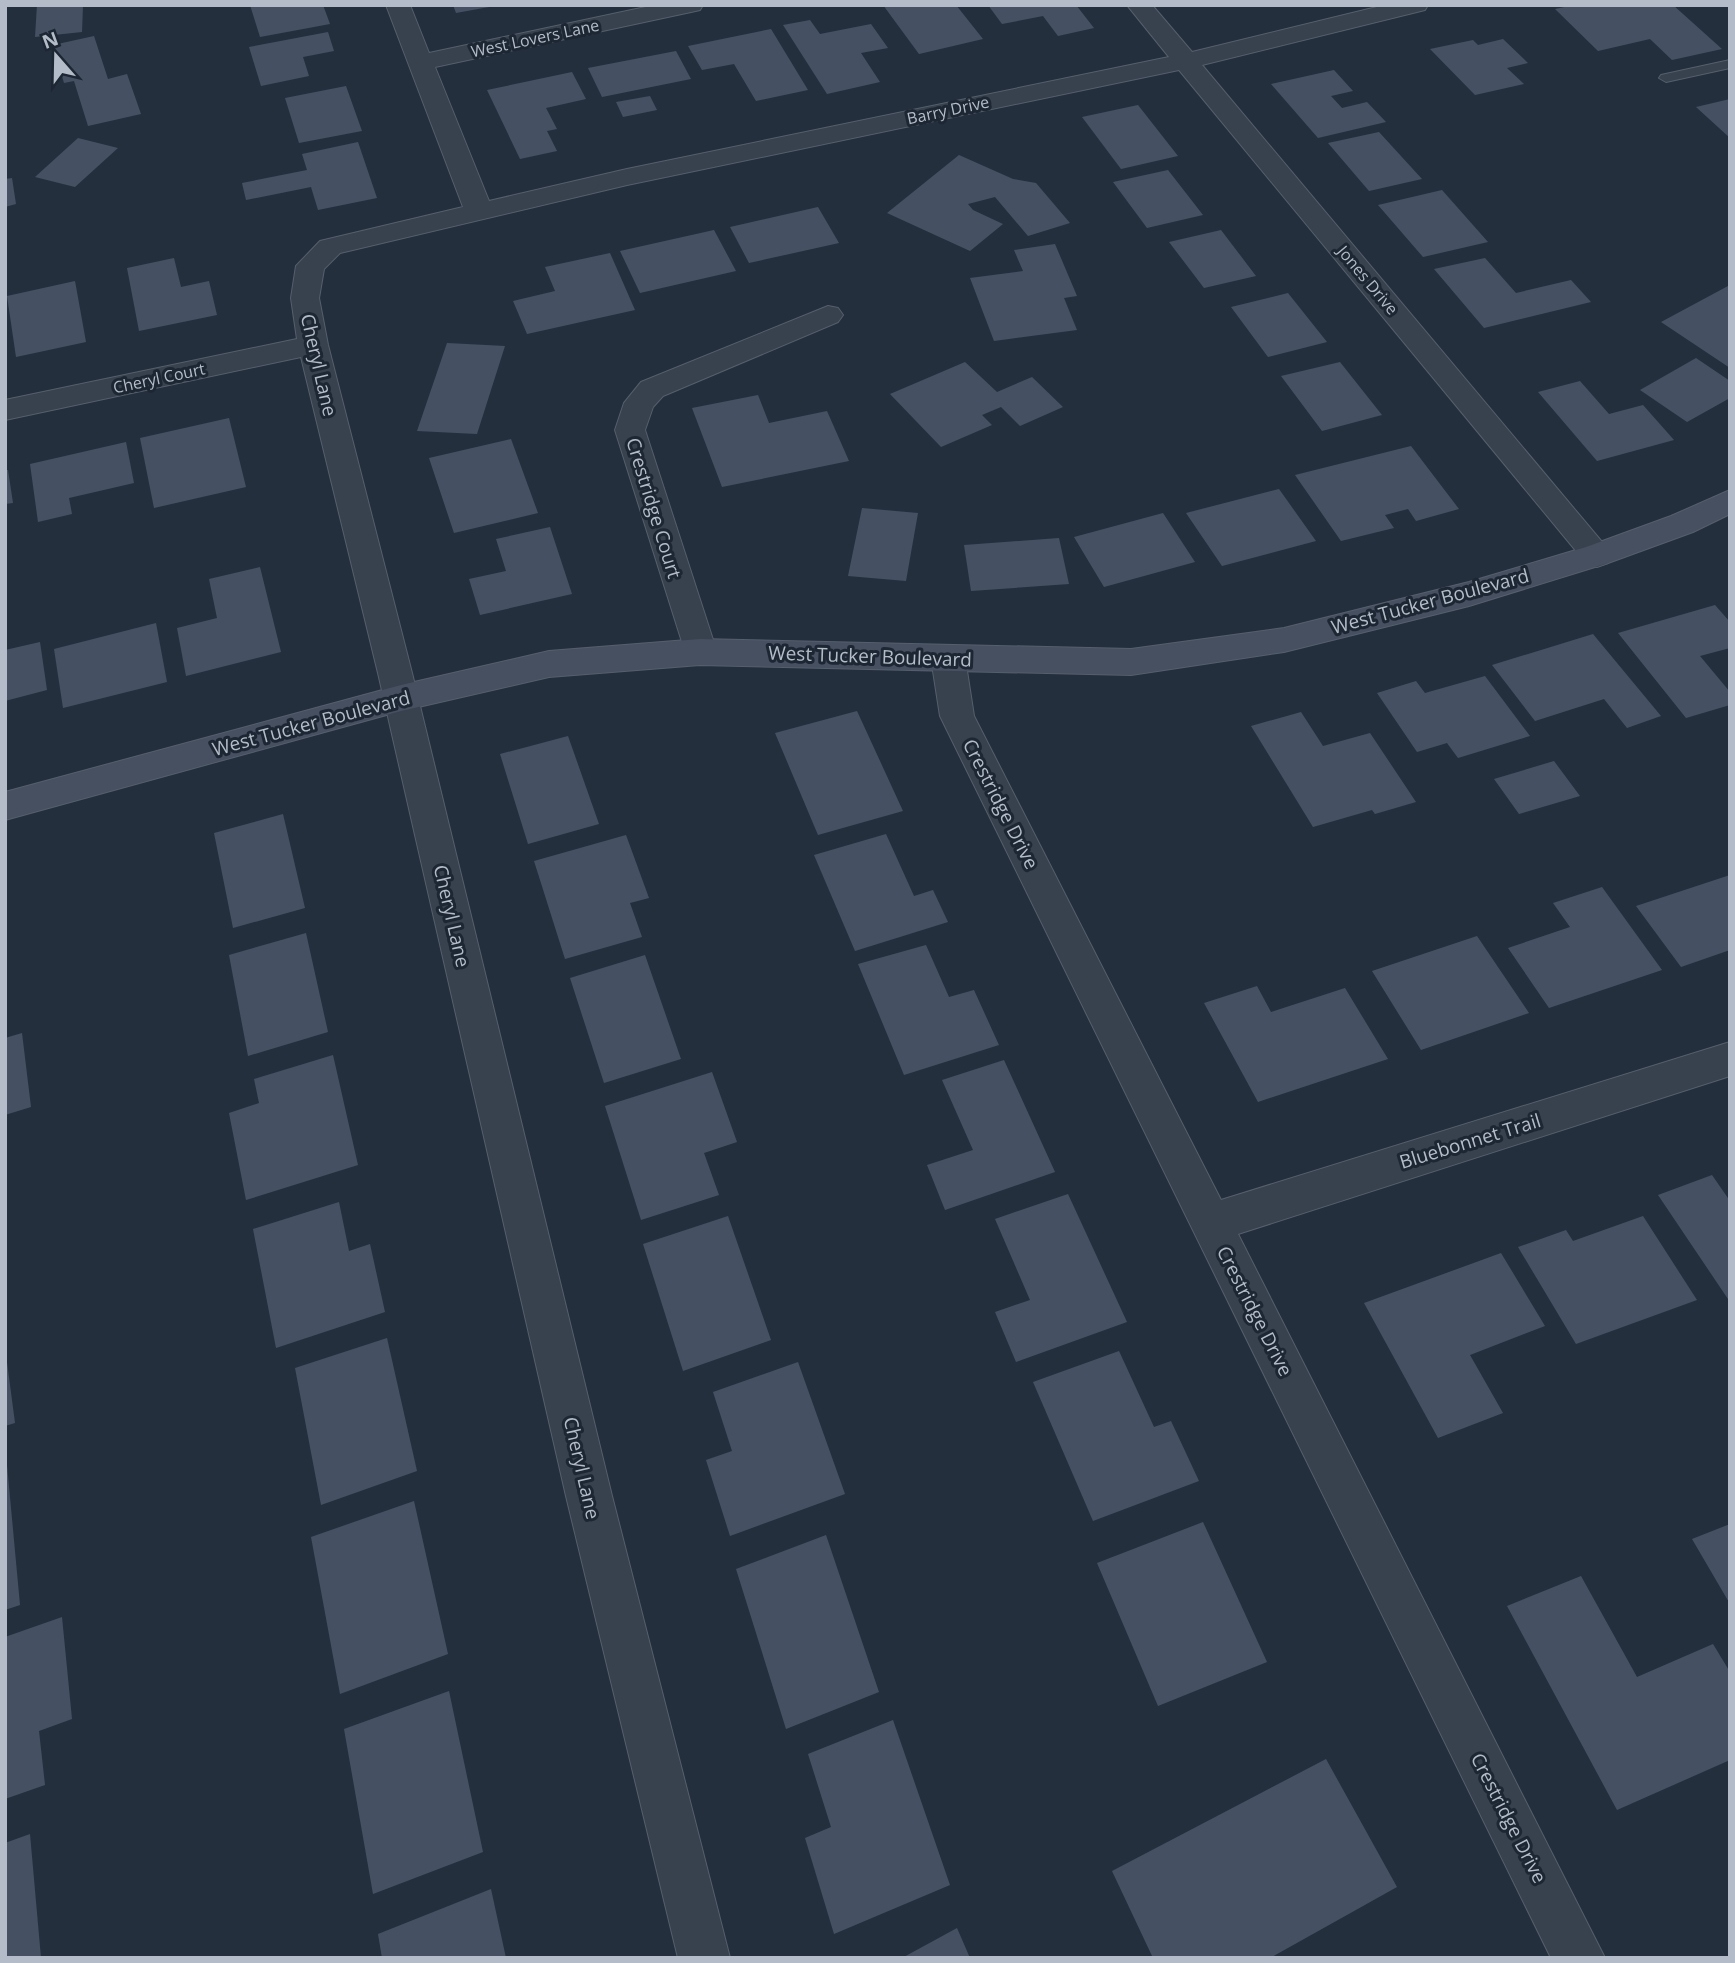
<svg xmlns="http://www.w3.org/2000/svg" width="1735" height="1963" viewBox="0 0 1735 1963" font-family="'Open Sans',sans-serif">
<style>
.building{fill:#455162}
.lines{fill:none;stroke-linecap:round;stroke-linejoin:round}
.lane-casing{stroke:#565f6c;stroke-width:2}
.street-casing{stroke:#565f6c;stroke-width:2}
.secondary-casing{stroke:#565f6c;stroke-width:2}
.lane{fill:#38414e;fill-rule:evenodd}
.street{fill:#38414e;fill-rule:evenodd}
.secondary{fill:#465061;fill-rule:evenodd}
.labels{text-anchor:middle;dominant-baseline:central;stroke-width:6;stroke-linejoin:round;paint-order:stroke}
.far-street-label{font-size:16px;fill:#b4bcc9;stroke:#1d2633}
.street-label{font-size:19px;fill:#b4bcc9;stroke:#1d2633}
</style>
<rect width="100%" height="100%" fill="#242f3e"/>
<!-- building -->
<path class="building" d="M37,5H83L82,32L35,37Z
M250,5H323L330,24L260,37Z
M453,5H489V7L456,13Z
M883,5H956L983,39L919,54Z
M988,5H1076L1094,28L1058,36L1043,16L1002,24Z
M1574,5H1673L1722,49L1672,60L1650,39L1598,51L1555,9Z
M810,20L820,34L871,24L888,48L861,53L880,82L827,94L783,25Z
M771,29L808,90L756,101L734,64L702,70L688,46Z
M328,32L334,51L303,57L309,76L261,86L249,47Z
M94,36L108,79L127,74L141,114L88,126L74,81L64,83L53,45Z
M1503,39L1528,63L1507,68L1524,84L1475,95L1430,49L1473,40L1478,45Z
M676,51L691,79L602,97L588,68Z
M1334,70L1353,91L1331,96L1342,108L1367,102L1386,122L1318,138L1271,84Z
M572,72L586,99L546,108L557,129L547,131L557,151L520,159L487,90Z
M346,86L362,131L299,143L285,98Z
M650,96L657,110L623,117L616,102Z
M1730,99V138L1696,107Z
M1138,105L1178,156L1121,169L1082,117Z
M1379,132L1422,179L1369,191L1328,143Z
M78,138L118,148L75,187L35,177Z
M358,142L377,198L318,210L311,187L246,200L242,183L307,170L302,154Z
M959,155L1013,179L1036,183L1070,223L1028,236L995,197L968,204L973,210L1003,224L970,251L887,213Z
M1168,170L1203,215L1147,228L1113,182Z
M12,178L16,204L5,207V179Z
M1442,190L1488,242L1423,257L1378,205Z
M818,207L839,243L749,263L730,227Z
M714,230L736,271L640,293L620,251Z
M1221,230L1256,276L1204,288L1169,242Z
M1055,244L1077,296L1064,298L1077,330L994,341L970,278L1023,271L1014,250Z
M610,253L635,310L527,334L513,301L555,291L545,267Z
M174,258L181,287L209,281L217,315L139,331L127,268Z
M1485,258L1516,293L1571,280L1591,302L1484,328L1434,269Z
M75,281L86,342L16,357L7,296Z
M1728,286L1730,287V368L1661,322Z
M1288,293L1327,342L1268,357L1231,307Z
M447,343L505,346L477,434L417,431Z
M1696,358L1730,381V398L1687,422L1640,390Z
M965,362L997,392L1032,377L1063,407L1020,426L1001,407L982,415L992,425L941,447L890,394Z
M1340,362L1382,415L1322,431L1281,376Z
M1580,381L1609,414L1643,405L1674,440L1597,461L1538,392Z
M758,395L769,423L827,411L849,461L722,487L692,408Z
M229,418L246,487L154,508L140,438Z
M511,439L538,513L454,533L429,458Z
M126,442L134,483L69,498L72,514L38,522L30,464Z
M1411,446L1459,509L1416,521L1408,509L1385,515L1394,528L1341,541L1295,475Z
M5,470H8L13,503L5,504Z
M1279,489L1316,541L1222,566L1186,513Z
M862,508L918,513L906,581L848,576Z
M1163,513L1195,562L1104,587L1074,537Z
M550,527L572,594L480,615L469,579L506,571L496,539Z
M1059,538L1069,584L971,591L964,545Z
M260,567L281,652L186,676L177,628L217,618L209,579Z
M1715,605L1730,622V648L1700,656L1730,692V705L1686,718L1618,633Z
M156,623L167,682L63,708L54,649Z
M1593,634L1661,716L1627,728L1604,699L1535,721L1492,665Z
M40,642L47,690L5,701V650Z
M1485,676L1530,736L1458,758L1447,743L1417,752L1377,693L1416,681L1425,693Z
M857,711L903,811L818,835L775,733Z
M1301,712L1323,746L1370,733L1416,802L1375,814L1372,810L1313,827L1251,726Z
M568,736L599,824L528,844L500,754Z
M1554,761L1580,796L1519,814L1494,779Z
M283,814L305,908L233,928L214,833Z
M886,834L914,896L933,890L948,922L855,951L814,855Z
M626,835L649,898L630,903L642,937L565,959L534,861Z
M1730,875V950L1681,967L1636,906Z
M1602,887L1662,970L1549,1008L1508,948L1570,927L1553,903Z
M306,933L328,1032L248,1056L229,955Z
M1477,936L1529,1013L1421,1050L1372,971Z
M926,945L949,997L974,990L999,1045L904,1075L858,964Z
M645,955L681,1059L604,1083L570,978Z
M1257,986L1271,1012L1345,988L1388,1059L1258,1102L1204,1003Z
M22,1033L31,1107L5,1115V1038Z
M333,1055L358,1165L246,1200L229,1113L259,1103L254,1079Z
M1004,1060L1055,1172L945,1210L927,1165L973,1150L942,1080Z
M712,1072L737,1142L704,1153L719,1195L641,1220L605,1106Z
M1712,1175L1730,1201V1302L1658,1195Z
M1068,1194L1127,1322L1016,1362L995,1312L1030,1300L995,1219Z
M339,1202L349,1251L370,1244L385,1312L276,1348L253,1229Z
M728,1216L771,1340L683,1371L643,1244Z
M1643,1216L1697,1300L1576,1344L1518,1247L1566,1230L1573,1241Z
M1501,1253L1545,1326L1470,1355L1503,1413L1438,1438L1364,1303Z
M387,1338L417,1471L321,1505L295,1368Z
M5,1347L15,1423L5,1426Z
M1119,1351L1154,1427L1171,1421L1199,1481L1093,1521L1033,1382Z
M798,1362L845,1494L730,1536L706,1460L732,1451L713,1392Z
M7,1465L20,1605L5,1610V1466Z
M414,1501L448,1654L340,1694L311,1537Z
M1203,1522L1267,1662L1158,1706L1097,1563Z
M1730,1524V1604L1692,1539Z
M826,1535L879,1692L786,1729L736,1569Z
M1581,1576L1637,1677L1713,1644L1730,1672V1760L1617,1810L1507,1606Z
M62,1617L72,1719L39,1731L45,1785L5,1799V1637Z
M449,1691L483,1852L373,1894L344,1729Z
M893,1720L950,1885L834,1934L805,1838L831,1827L808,1754Z
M1326,1759L1397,1887L1270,1958H1153L1112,1871Z
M30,1834L41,1958H5V1843Z
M491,1889L506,1958H382L378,1934Z
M957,1928L970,1958H902Z"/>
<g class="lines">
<defs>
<path id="lane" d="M1730,60V68L1666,82L1659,78L1661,75Z"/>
<path id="street" d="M386,5H410L429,53L655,5H703L700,10L691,12L435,67L489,201L627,169L1169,57L1127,5H1152L1192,52L1385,5H1428L1425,10L1202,65L1613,555L1608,563L1597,567L1586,563L1179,70L627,185L340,253L324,269L319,298L328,345L412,673L612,1496L730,1958H678L566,1496L378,673L301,357L5,420V400L297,339L291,298L296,266L320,241L463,207Z
M828,306L838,308L843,315L838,322L663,396L653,407L645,430L717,652L712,661L700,665L688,661L615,430L624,403L641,382Z
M948,645L960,649L965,658L974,716L1221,1200L1730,1042V1076L1238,1234L1605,1958H1551L940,716L931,658L936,649Z"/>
<path id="secondary" d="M1730,490V514L1693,532L1608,563L1469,606L1284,652L1131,675L700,665L549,677L401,711L5,820V792L401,685L549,651L700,639L1131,649L1284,628L1469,582L1586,547L1671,516Z"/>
</defs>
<!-- lane casing -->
<use href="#lane" class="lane-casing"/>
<!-- street casing -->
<use href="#street" class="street-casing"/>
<!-- secondary casing -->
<use href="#secondary" class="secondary-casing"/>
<!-- lane -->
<use href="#lane" class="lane"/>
<!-- street -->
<use href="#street" class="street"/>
<!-- secondary -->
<use href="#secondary" class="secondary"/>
</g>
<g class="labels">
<!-- far-street labels -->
<g class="far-street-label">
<text transform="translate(535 38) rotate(-12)">West Lovers Lane</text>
<text transform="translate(948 110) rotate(-12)">Barry Drive</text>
<text transform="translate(1368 280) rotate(50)">Jones Drive</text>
<text transform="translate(159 378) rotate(-12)">Cheryl Court</text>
</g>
<!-- street labels -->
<g class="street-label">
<text transform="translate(319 365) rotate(77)">Cheryl Lane</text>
<text transform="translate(654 508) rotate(73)">Crestridge Court</text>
<text transform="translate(1430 601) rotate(-15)">West Tucker Boulevard</text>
<text transform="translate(870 656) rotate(2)">West Tucker Boulevard</text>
<text transform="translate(311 723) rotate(-15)">West Tucker Boulevard</text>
<text transform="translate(1001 804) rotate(63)">Crestridge Drive</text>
<text transform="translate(452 916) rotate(77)">Cheryl Lane</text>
<text transform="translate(1470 1141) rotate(-17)">Bluebonnet Trail</text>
<text transform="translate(1255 1311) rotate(63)">Crestridge Drive</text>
<text transform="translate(582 1468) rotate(77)">Cheryl Lane</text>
<text transform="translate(1509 1818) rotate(63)">Crestridge Drive</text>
</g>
</g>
<!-- border -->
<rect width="1735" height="1963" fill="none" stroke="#b4bcc9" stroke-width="14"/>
<!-- north arrow -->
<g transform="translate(56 56) rotate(340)" stroke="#1d2633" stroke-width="5" paint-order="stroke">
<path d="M0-5L12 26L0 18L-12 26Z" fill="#b4bcc9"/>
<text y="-10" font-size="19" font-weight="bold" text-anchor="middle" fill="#b4bcc9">N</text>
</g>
</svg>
